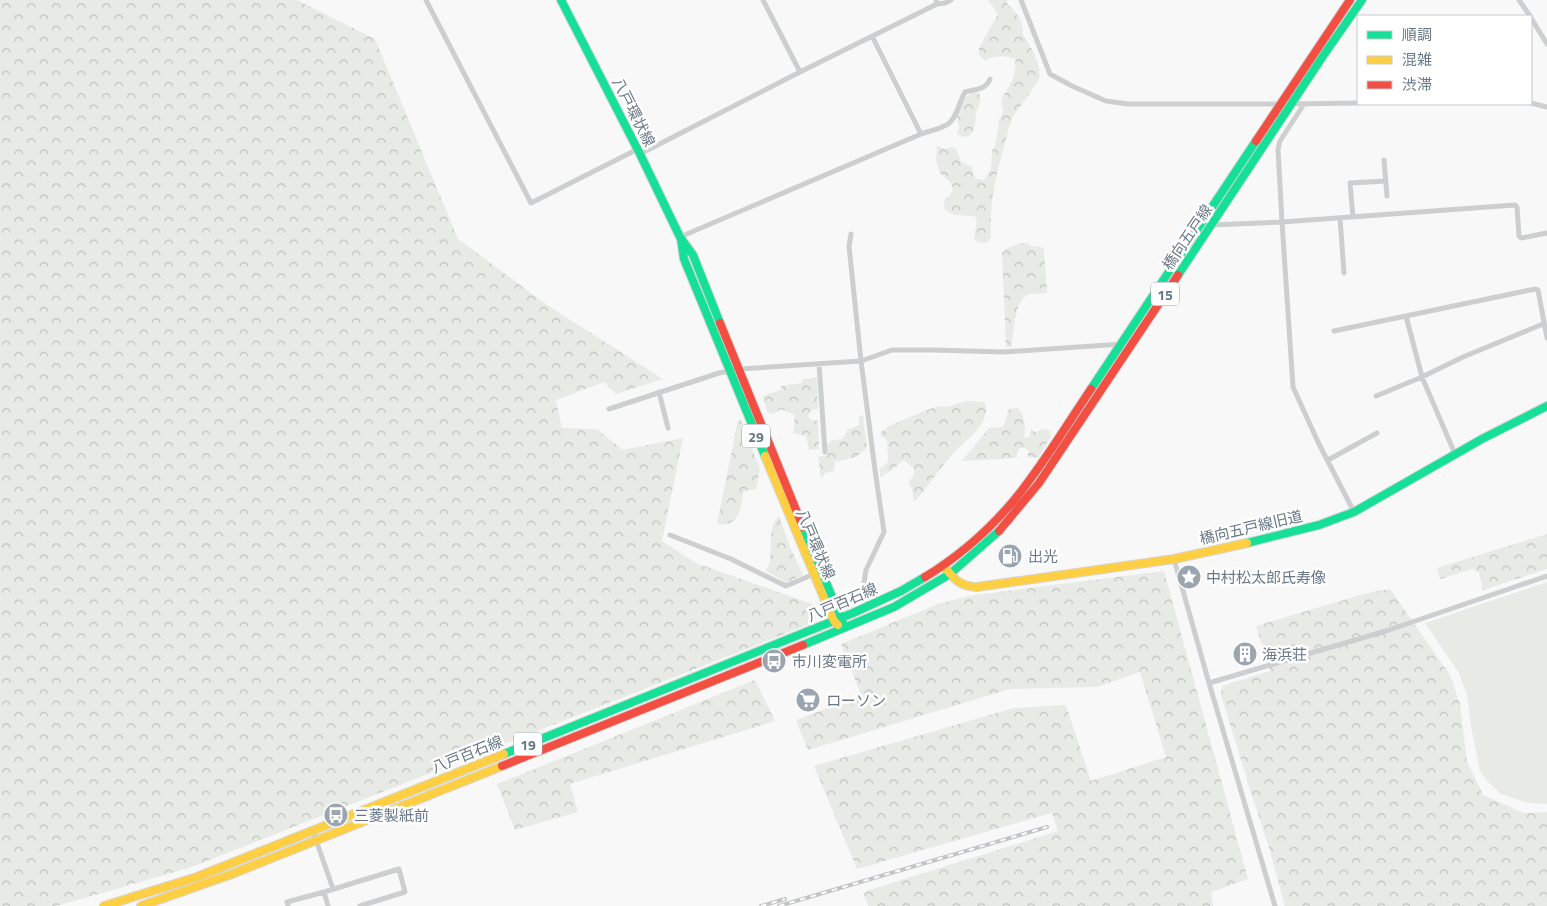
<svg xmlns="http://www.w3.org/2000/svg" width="1547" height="906" viewBox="0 0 1547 906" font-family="'Titillium Web','Noto Sans JP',sans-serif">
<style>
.forest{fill:url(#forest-crowns)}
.green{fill:#e7eae5}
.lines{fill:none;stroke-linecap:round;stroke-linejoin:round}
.fast-casing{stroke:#d5d6d7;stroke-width:10}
.slow-casing{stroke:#d5d6d7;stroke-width:10}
.jam-casing{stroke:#d5d6d7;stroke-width:10}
.street{stroke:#cdcecf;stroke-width:5}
.fast{stroke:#16e098;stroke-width:8}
.slow{stroke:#ffcf43;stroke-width:8}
.jam{stroke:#f24e42;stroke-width:8}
.rail-casing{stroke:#c3c4c6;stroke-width:4}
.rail{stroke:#fff;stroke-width:2;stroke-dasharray:5.5;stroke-linecap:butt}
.labels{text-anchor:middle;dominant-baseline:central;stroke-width:5;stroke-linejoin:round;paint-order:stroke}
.shield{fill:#fff;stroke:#96a0ab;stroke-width:1}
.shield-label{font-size:14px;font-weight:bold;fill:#697887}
.street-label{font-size:15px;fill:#697887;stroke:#fff}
.poi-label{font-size:15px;fill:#697887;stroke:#fff;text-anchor:start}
</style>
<defs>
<pattern id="forest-crowns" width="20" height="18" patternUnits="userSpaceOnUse" patternTransform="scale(1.25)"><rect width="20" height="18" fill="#e7eae5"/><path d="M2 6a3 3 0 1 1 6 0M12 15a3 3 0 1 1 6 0" fill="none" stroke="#bfc2bf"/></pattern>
</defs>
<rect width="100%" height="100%" fill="#f8f8f8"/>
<!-- forest -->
<path class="forest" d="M0,0H297L375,39L458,239L547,305L663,379L616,394L604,382L556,400L562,428L597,429L623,450L683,438L662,541L696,563L815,605L818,613L812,623L189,868L57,906H0Z
M988,0H1007V4C1016,11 1024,22 1023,35C1031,46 1042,65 1039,80L1012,118L1009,128C999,164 988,200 991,238L986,243L976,242L974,239L977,220L974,216L955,215L945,210L944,200L950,196L953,188L950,182L940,173L936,160L937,146L946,149L951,147L956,148L961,162L972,167L973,175L976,179L984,180L991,169L992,151L995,145L999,124L998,121L1003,113L1001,100C1008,89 1018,73 1015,59C1005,56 995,54 985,61L979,55V48L998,14Z
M976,92L980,95C981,102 980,103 977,110C973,120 979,125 969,136L962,137L957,134C961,123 958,127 957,118C956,106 965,94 976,92Z
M1021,243H1028L1031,246L1040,247L1044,249L1047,293C1041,294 1032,293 1027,295C1014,301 1014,334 1011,347H1006L1002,253L1006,249Z
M817,378L818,409L811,410L808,416L811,420L818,421L819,449L809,450L806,436L793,433L795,415L781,409L773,414L767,412L763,396L781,390V386L802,383L803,379Z
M967,401L984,402C988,408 986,414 983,421C976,435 961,444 951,456C938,470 928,488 914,502L912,489L908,483L914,475V469L904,460C898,463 896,468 891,471C887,473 885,473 881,477L879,469L888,462L887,440L880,435L881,432L889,426L927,410L939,406L947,407Z
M1018,408C1025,417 1026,426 1024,437L1029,438L1031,431L1037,432L1042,429L1051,431L1050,438L1038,458L1028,457V450L1025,448H1020L1017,452V458L962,461L989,428L1003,427L1009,409Z
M863,415L867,448L856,457L835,462L834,471L825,473L823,477H821L818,457L827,455L826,446L832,440L843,439L847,430L859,425V416Z
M738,420H741L760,469L756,489L748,490L743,493C741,510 738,528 717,524Z
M779,516L790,547L803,575L786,583L766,571C768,567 770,563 770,559C772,546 768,525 779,516Z
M1547,534V569L1483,590L1479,572L1472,569L1440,579L1437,568Z
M1164,571L1248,879L1211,892L1213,906H868L863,892L1058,831L1052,813L857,869L814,766L1014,708L1066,705L1091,781L1166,757L1140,672L1097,687L1010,689L808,750L796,720L861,695L841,644L938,604L974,595Z
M1390,589L1450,675L1460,704L1467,761L1483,795L1524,813L1547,812V906H1285L1269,848L1249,786L1221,695L1222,686L1270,671L1256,626L1371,592Z
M755,680L775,721L570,784L578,812L515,830L497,784Z"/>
<!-- green -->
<path class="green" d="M1547,582V804L1528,803L1501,794L1489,783L1480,771L1471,726L1467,695L1459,673L1425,623Z"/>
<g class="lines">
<defs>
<path id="fast" d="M561,0L640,154L680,237L693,255L720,323
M681,239L684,259L765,456
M1178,275L1323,56L1362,0
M1091,389L1256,141
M803,527L843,623
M1247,543L1319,525L1354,512L1482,439L1547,406
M803,645L894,607L950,574L999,531
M504,754L853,613L901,591L925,577"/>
<path id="slow" d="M765,456L827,605L834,621L838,625
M943,565C953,578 960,587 977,587L1174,559L1247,543
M104,906L197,877L504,754
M141,906L232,874L502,766"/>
<path id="jam" d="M1256,141L1350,0
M720,323L803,527
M999,531L1039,483L1178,275
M925,577C958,557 990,529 1015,499C1043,465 1066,426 1091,389
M502,766L803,645"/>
</defs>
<!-- fast casing -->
<use href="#fast" class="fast-casing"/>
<!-- slow casing -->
<use href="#slow" class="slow-casing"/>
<!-- jam casing -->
<use href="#jam" class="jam-casing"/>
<!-- street -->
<path class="street" d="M426,0L531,203L638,149
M763,0L800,72
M1021,0L1050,74L1072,86L1106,101L1128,104H1282
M1519,0L1530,16
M937,4L945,3L951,0
M1531,18L1547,44
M1531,103L1547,107
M1290,104L1358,103
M921,134C929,131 941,129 948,124C957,118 959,102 965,92C975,89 986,90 990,79
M640,154L800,72L937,4L936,0
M1384,160L1387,196
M1353,217L1350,183L1386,181
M1340,218L1344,273
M1211,225L1282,222L1278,149L1280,141L1304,104
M851,234L849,246L861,361L875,470L884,532L866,570L863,589L865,607
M680,237L921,134L872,36
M1406,316L1422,377L1463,357L1543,324
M1334,331L1535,289L1538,290L1547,338
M819,364L825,452
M659,392L668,428
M1376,396L1422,377L1455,454
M609,409L719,373L740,369L861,361L892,350H934L1004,352L1122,344
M1328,460L1377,433
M1354,512L1318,442L1293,387L1282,222L1515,205L1517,207L1519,236L1521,238L1547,233
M670,535L731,559L786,586L814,574
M1174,559L1209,683
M313,831L333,889
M324,892L399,869L405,892L360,906
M288,906L287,902L324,892L328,906
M1275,906L1209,683L1389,630L1547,576"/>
<!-- fast -->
<use href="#fast" class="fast"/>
<!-- slow -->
<use href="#slow" class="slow"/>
<!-- jam -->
<use href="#jam" class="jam"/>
<defs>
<path id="rail" d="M761,906L785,899
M779,906L1047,827"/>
</defs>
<!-- rail casing -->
<use href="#rail" class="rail-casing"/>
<!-- rail -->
<use href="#rail" class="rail"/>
</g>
<!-- icons -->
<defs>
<symbol id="fuel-disc" viewBox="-11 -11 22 22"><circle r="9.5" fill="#9ba5af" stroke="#fff"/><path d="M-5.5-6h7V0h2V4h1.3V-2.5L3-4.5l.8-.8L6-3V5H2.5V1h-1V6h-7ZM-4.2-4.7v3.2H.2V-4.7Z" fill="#fff"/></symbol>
<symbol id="sight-disc" viewBox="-11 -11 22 22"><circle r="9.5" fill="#9ba5af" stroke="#fff"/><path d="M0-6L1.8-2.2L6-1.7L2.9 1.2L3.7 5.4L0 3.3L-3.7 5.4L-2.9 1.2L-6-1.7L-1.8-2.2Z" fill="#fff"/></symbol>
<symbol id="building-disc" viewBox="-11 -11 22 22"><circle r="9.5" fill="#9ba5af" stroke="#fff"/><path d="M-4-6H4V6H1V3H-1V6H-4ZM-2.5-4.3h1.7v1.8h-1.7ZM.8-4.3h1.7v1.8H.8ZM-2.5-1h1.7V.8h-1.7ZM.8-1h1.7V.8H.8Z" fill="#fff"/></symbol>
<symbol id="bus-disc" viewBox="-11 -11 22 22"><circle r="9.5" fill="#9ba5af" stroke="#fff"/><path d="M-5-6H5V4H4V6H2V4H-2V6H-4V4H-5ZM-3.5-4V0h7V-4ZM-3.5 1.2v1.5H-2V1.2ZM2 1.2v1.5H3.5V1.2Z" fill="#fff"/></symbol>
<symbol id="supermarket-disc" viewBox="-11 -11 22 22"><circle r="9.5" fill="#9ba5af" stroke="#fff"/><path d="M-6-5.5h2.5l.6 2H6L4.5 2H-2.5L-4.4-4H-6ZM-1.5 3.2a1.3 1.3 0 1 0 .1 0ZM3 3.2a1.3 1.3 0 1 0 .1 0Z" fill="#fff"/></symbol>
</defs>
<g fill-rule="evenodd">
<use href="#fuel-disc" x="996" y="542" width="28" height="28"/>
<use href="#sight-disc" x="1175" y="563" width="28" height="28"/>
<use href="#building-disc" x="1231" y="640" width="28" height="28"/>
<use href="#bus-disc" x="760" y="647" width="28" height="28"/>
<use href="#supermarket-disc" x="794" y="686" width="28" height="28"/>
<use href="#bus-disc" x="322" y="801" width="28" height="28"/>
</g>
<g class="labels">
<!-- shield labels -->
<g class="shield">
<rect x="1151" y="282.5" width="28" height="23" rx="4"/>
<rect x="742" y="424.5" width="28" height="23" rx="4"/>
<rect x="514" y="732.5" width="28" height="23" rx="4"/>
</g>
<g class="shield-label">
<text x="1165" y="294">15</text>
<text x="756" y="436">29</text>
<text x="528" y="744">19</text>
</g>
<!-- street labels -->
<g class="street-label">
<text transform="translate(634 112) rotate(63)">八戸環状線</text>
<text transform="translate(1187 237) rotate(-56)">橋向五戸線</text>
<text transform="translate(1251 527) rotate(-13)">橋向五戸線旧道</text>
<text transform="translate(816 544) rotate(67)">八戸環状線</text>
<text transform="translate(842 602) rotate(-23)">八戸百石線</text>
<text transform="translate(467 754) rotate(-22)">八戸百石線</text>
</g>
<!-- poi labels -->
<g class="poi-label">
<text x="1028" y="556">出光</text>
<text x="1206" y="577">中村松太郎氏寿像</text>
<text x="1262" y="654">海浜荘</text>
<text x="792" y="661">市川変電所</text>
<text x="826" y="700">ローソン</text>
<text x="354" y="815">三菱製紙前</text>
</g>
</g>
<!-- legend -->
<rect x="1357" y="15" width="175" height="90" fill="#ffffff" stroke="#c3c9cf"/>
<rect x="1367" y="31" width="25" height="8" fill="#16e098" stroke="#c3c9cf"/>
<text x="1402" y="40" font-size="15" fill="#697887">順調</text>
<rect x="1367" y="56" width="25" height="8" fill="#ffcf43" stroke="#c3c9cf"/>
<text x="1402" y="65" font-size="15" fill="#697887">混雑</text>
<rect x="1367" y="81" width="25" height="8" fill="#f24e42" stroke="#c3c9cf"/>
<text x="1402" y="90" font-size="15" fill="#697887">渋滞</text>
</svg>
